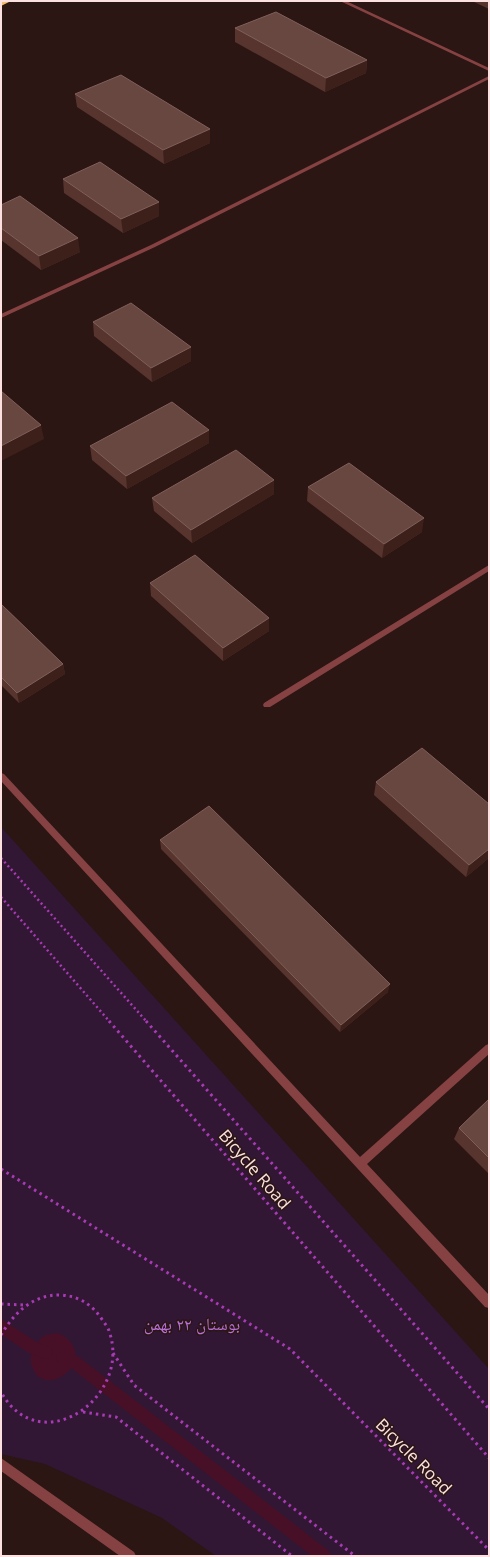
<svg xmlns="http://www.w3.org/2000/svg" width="490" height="1557" viewBox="0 0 490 1557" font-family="'Open Sans','Noto Naskh Arabic',sans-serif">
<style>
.green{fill:#321734}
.water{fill:#481027}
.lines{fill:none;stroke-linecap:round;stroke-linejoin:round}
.stream{fill:#481027;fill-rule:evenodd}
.path-far1{stroke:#a83ab6;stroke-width:2.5;stroke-dasharray:2 3;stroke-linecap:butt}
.path{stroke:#a83ab6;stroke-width:3;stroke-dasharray:2.5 4;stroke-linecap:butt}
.lane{fill:#864243;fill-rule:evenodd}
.primary{fill:#f5bb6f;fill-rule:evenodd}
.wall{fill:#57342e}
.shaded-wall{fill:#3e201b}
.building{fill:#684741;stroke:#805f5a}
.labels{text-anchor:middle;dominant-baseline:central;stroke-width:3;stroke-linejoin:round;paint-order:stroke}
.near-street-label{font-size:17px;fill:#fde1e0;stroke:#2b1613}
.near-park-label{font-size:17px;fill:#b96fd9;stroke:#2b1613}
</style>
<rect width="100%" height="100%" fill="#2b1613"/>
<!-- green -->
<path class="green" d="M1,827L489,1369V1556H216L162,1518L45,1464L1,1454Z"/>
<!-- water -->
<path class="water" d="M58,1333C105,1356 44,1404 32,1366C28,1355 35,1341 46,1335C49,1334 54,1334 58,1333Z"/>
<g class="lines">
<!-- stream -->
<path class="stream" d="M1,1319L38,1343L51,1347L53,1352L51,1357L46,1359L29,1353L1,1334Z
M63,1351L79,1357L329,1551L331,1556H312L70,1367L58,1363L56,1358L58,1353Z"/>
<!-- path-far1 -->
<path class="path-far1" d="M1,858L147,1022
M1,897L110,1022"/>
<!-- path -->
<path class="path" d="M109,1021L489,1458
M146,1021L489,1409
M1,1169L290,1349L489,1550
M1,1304L24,1305
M1,1335C14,1313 33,1294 61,1295C79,1296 93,1305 103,1321C105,1324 108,1327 109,1331C133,1397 40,1462 1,1392
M113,1353L134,1385L355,1556
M83,1412L116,1417L292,1556"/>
<!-- lane -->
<path class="lane" d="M340,1H346L489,68V71Z
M489,76V79L155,247L1,318V314L151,245Z
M489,565V571L270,707H264L263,705L264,703Z
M1,773L4,774L360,1157L486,1045L489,1044V1054L367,1164L489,1295V1308L485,1307L1,781Z
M1,1458L134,1552L136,1556H120L1,1471Z"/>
<!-- primary -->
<path class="primary" d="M3,1H11L1,6V2Z"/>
</g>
<!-- wall -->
<path class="wall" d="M472,1H489V9Z
M235,28L367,60L366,73L325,92L235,42Z
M75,94L210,143L164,164L77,107Z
M63,179L159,202V216L123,233L64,193Z
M1,205L80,252L41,270L1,240Z
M93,322L191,361L152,382L94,336Z
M209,430V443L127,489L92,460L90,446Z
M308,487L422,532L382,558L307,501Z
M274,494L192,543L154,511L152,498Z
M150,583L269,631L223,661L151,596Z
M1,604L63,664L65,674L19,703L1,685Z
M376,782L489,804V858L466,877L374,795Z
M160,840L388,992L340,1032L161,849Z
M489,1099V1174L454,1139L459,1128Z"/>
<!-- shaded-wall -->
<path class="shaded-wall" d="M367,60L366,73L325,92L326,78Z
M210,129V143L164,164L163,150Z
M159,202V216L123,233L121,219Z
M78,238L80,252L41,270L39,256Z
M191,347V361L152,382L151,368Z
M41,425L44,439L1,461V446Z
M209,430V443L127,489L126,476Z
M274,480V494L192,543L191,530Z
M424,518L422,532L382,558L384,544Z
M269,618V631L223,661V648Z
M63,664L65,674L19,703L17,693Z
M489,849V858L466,877L469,865Z
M390,984L388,992L340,1032L341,1025Z"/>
<!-- building -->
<path class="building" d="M276,12L367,60L326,78L235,28Z
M121,75L210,129L163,150L75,94Z
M100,162L159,202L121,219L63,179Z
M20,196L78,238L39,256L1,228V205Z
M131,303L191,347L151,368L93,322Z
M1,391L41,425L1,446Z
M172,402L209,430L126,476L90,446Z
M236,450L274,480L191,530L152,498Z
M349,463L424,518L384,544L308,487Z
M195,555L269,618L223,648L150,583Z
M1,604L63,664L17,693L1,677Z
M422,748L489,804V849L469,865L376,782Z
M209,806L390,984L341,1025L160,840Z
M489,1099V1158L459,1128Z"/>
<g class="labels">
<!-- near-street labels -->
<g class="near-street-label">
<text transform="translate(255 1169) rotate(49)">Bicycle Road</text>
<text transform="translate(414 1456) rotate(45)">Bicycle Road</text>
</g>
<!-- near-park labels -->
<g class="near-park-label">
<text x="192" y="1323">بوستان ۲۲ بهمن</text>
</g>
</g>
<!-- border -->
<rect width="490" height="1557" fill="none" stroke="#fde1e0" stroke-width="4"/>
</svg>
